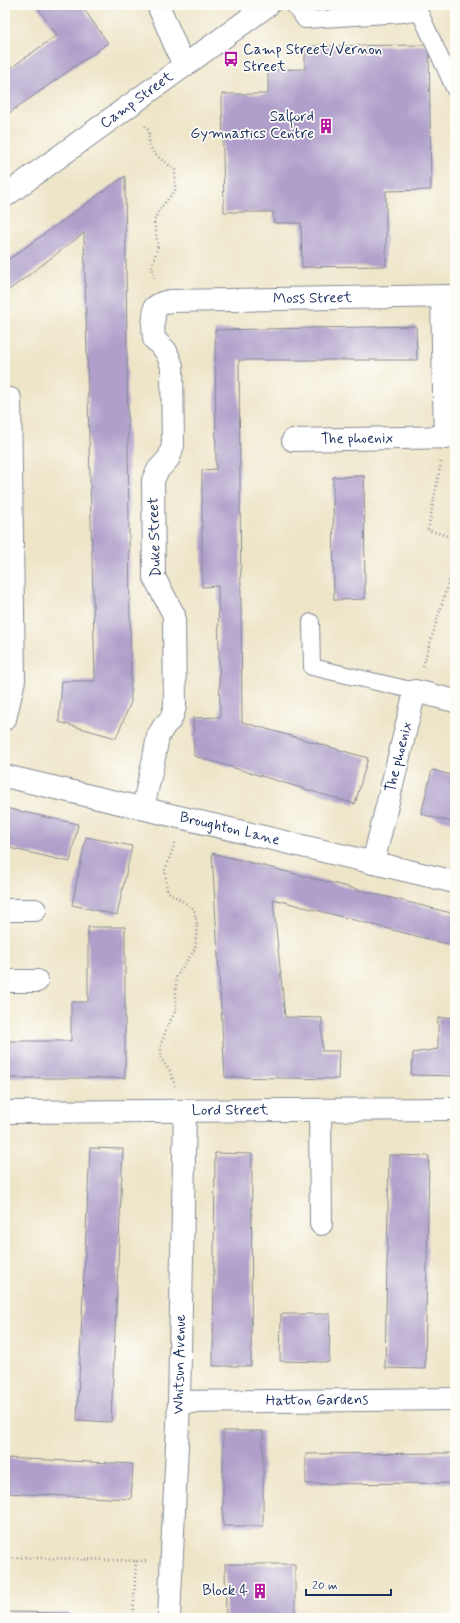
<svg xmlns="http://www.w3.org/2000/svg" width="460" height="1623" viewBox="0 0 460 1623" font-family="Mynerve,sans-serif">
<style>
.building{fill:#af9fca}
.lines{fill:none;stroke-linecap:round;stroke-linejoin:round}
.service-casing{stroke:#848a93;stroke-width:18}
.minor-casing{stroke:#848a93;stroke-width:24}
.tertiary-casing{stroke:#848a93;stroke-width:24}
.secondary-casing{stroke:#848a93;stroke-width:24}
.path{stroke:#848a93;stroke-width:2.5;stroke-dasharray:1 3;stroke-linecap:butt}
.service{stroke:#fff;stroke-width:16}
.minor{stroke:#fff;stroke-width:22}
.tertiary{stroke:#fff;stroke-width:22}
.secondary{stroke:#fff;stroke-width:22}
.labels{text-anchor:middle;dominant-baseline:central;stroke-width:3.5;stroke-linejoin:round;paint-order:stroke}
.poi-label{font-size:15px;fill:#1b2f5e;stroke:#fdfcf7;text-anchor:end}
.street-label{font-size:15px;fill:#1b2f5e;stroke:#fdfcf7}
</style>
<rect width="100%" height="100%" fill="#fdfcf7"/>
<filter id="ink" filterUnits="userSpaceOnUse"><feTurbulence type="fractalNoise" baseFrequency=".025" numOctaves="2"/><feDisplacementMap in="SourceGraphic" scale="8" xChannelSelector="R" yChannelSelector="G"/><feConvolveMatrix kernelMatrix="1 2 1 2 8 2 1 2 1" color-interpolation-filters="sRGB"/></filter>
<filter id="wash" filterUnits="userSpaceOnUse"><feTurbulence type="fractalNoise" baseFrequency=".012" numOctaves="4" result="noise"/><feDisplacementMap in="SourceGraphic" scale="16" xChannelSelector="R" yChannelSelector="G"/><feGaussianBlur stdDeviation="0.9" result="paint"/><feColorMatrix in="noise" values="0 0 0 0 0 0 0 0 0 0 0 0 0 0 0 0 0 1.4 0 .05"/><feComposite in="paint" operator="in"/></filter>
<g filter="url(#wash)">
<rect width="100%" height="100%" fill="#eee5c8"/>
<g id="blocks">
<!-- building -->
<path class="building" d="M36,5H81L108,43L5,116V72L57,35Z
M429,45L431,190L386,191V266L302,267L301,223H274L273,212H224L222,94H268V70L305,69V46Z
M125,176L131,702L116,738L59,722L62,681H95L84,233L5,293V262Z
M416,326L417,360H239L242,722L368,758L355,804L194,756L193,718L220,717L218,586L202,587V470L216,469L215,330Z
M453,326H455V361H454Z
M364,476L365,599L334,600L333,477Z
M432,770L455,776V823L421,814Z
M5,808L78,824L70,862L5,847Z
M86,837L132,846L117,915L72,905Z
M212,853L455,914V946L273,899L285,1017L322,1018V1051H339L338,1079L225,1077Z
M88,927H125V1078H5V1041H71V1002H88Z
M455,1017V1076L411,1075L413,1053L438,1049V1018Z
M90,1148L123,1149L111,1422L77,1420Z
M215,1153L252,1154L251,1366H213Z
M389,1155L429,1156L425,1369L385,1368Z
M281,1314H330L329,1362L280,1361Z
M223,1431H263V1526H223Z
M455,1453V1483L306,1484V1454Z
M5,1458L133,1464L131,1499L5,1493Z
M225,1564H295V1618H226Z
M5,1612L69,1613V1618H5Z"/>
</g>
</g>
<g filter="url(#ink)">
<use href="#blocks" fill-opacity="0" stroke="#848a93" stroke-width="1"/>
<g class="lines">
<defs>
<path id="service" d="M294,5L305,20L420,13L414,5
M420,13L455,90
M311,622L312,667L415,691"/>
<g id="minor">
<path d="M158,5L184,66"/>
<path d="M442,297L445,438"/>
<path d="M5,403L10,399L14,680L5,719"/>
<path id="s1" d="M293,440L455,437"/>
<path id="s2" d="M143,808L153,763L158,736L164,726L171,719L175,707L174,615L154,577L153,480L158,470L169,458L173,445L172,366L166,351L154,339L153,325L155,307L162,303L170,301L455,296"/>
<path id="s3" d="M373,863L415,691L455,701"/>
<path d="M5,910H35"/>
<path d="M5,981H37"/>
<path d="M320,1110L321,1224"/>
<path id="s4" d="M5,1112L455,1109"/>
<path id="s5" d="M179,1402L455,1399"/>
<path id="s6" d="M169,1618L179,1402L185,1111"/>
</g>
<g id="tertiary">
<path id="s7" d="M5,776L455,882"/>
</g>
<g id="secondary">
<path id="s8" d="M5,196L268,5"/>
</g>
</defs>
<!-- service casing -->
<use href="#service" class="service-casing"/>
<!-- minor casing -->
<use href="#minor" class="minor-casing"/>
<!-- tertiary casing -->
<use href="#tertiary" class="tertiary-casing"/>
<!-- secondary casing -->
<use href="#secondary" class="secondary-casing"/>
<!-- path -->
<path class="path" d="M145,126L149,131C147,156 160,156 175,170V190L159,210L154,221L158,246L152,266L154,278
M441,462L428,530L455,538
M423,666L455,561
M175,843L165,870L167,891L194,909L197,925L195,949L176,977V1010L167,1027L161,1044V1059L170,1071L175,1086
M5,1557L146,1561
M133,1618L136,1561"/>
<!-- service -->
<use href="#service" class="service"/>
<!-- minor -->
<use href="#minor" class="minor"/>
<!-- tertiary -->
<use href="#tertiary" class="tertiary"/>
<!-- secondary -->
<use href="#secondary" class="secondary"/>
</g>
</g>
<!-- icons -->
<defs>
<symbol id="bus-bare" viewBox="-9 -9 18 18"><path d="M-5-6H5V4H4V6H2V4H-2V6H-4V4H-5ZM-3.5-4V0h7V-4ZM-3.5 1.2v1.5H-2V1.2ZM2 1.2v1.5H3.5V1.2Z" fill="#b5179e" stroke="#fdfcf7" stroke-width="2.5" paint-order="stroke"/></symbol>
<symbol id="building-bare" viewBox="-9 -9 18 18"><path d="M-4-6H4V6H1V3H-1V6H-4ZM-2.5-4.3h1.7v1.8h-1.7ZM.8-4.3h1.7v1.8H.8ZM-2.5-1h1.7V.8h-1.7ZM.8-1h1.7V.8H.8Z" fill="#b5179e" stroke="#fdfcf7" stroke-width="2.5" paint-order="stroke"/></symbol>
</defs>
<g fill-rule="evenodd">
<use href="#bus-bare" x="220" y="48" width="22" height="22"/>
<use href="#building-bare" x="315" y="115" width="22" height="22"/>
<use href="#building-bare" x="249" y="1580" width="22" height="22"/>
</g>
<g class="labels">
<!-- poi labels -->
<g class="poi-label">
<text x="243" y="50" text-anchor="start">Camp Street/Vernon<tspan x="243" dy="17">Street</tspan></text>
<text x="314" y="117">Salford<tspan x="314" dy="17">Gymnastics Centre</tspan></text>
<text x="248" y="1591">Block 4</text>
</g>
<!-- street labels -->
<g class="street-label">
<text stroke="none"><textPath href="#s8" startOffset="163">Camp Street</textPath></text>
<text stroke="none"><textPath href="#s2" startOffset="684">Moss Street</textPath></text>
<text stroke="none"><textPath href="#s1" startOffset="64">The phoenix</textPath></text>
<text transform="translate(155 537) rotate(-92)">Duke Street</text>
<text stroke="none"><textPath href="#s3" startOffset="109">The phoenix</textPath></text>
<text stroke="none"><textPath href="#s7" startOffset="231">Broughton Lane</textPath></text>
<text stroke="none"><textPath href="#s4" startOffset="225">Lord Street</textPath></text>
<text stroke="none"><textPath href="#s6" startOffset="254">Whitsun Avenue</textPath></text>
<text stroke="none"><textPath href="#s5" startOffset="138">Hatton Gardens</textPath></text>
</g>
</g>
<!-- margin -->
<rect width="460" height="1623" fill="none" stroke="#fdfcf7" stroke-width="20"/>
<!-- scale -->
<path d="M306 1589v6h85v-6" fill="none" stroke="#1b2f5e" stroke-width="2"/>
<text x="312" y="1589" font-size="12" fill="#1b2f5e" stroke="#fdfcf7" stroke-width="3" paint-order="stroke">20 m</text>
</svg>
